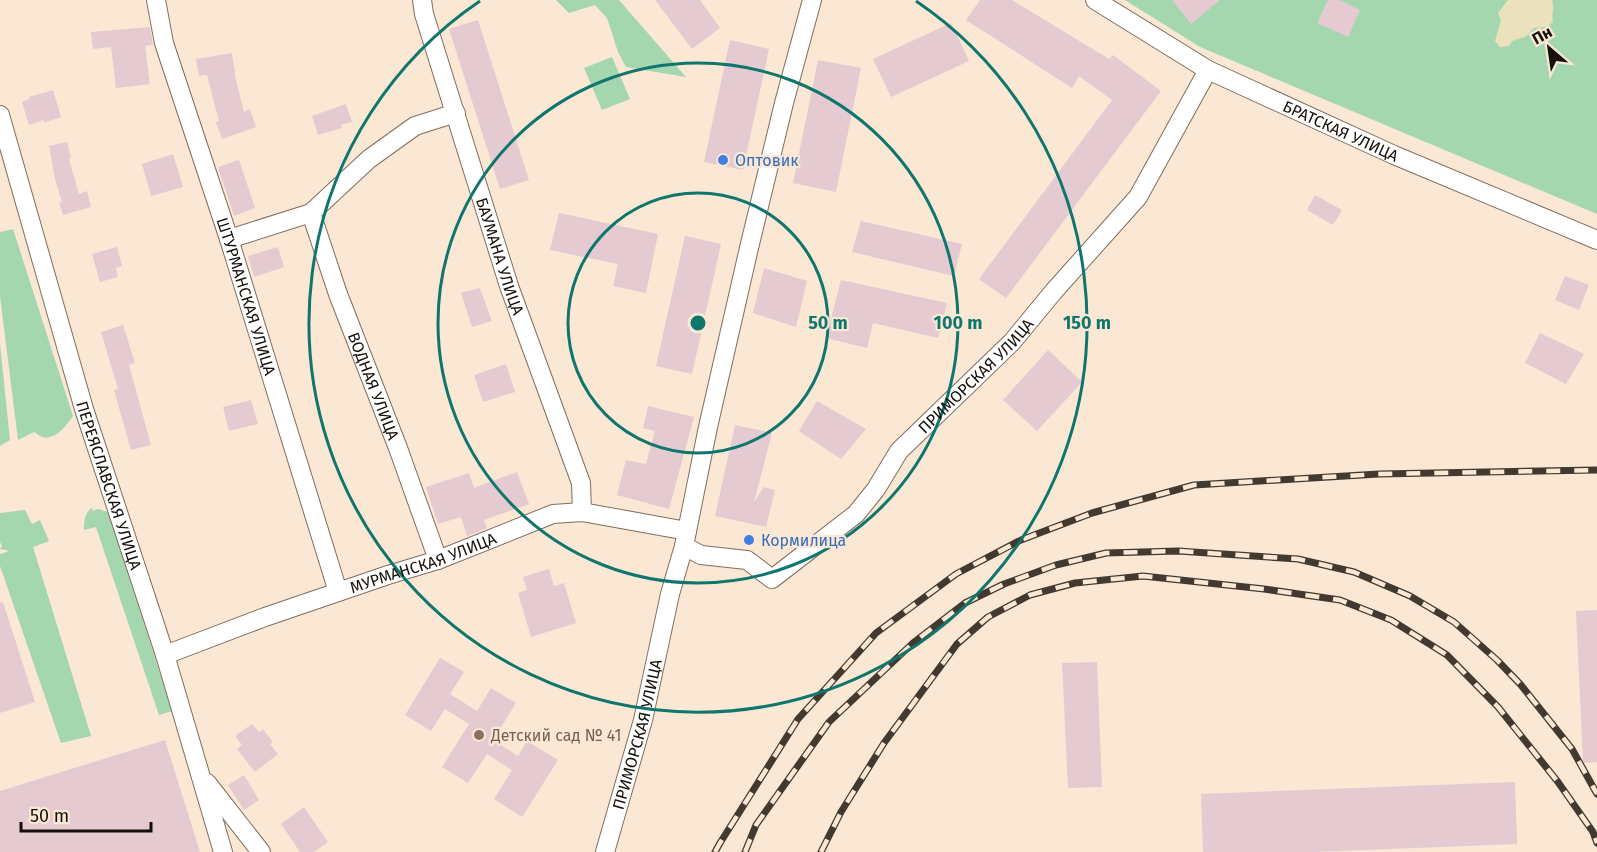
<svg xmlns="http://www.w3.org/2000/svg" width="1597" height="852" viewBox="0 0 1597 852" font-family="'Fira Sans',sans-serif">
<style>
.green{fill:#a4d6b0}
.sand{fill:#ebe1bc}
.building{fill:#e5cad2}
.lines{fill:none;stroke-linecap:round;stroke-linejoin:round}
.minor-casing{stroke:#7f6e5e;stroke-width:20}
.minor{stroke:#fff;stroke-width:18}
.rail-casing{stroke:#423a31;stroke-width:7}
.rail{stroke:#fae7d4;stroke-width:4.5;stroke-dasharray:14;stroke-linecap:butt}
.ring{fill:none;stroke:#0f766e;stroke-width:3}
.shop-dot{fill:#3f7fe0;stroke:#fae7d4;stroke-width:2}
.education-dot{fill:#8d6e63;stroke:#fae7d4;stroke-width:2}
.labels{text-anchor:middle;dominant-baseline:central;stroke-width:4.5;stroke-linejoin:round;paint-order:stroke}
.street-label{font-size:16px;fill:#150f09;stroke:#fae7d4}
.shop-label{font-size:16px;fill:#366cbe;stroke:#fae7d4;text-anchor:start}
.education-label{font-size:16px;fill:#785e54;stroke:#fae7d4;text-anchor:start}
.centre{fill:#0f766e;stroke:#fae7d4;stroke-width:3}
.ring-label{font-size:18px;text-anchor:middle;font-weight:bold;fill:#0f766e;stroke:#fae7d4;stroke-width:4.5;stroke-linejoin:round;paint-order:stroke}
</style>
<rect width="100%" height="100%" fill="#fae7d4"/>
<!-- green -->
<path class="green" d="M556,0H619L686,77L626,67L618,52L607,18L595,5L569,13Z
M1125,0H1597V214L1200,47Z
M612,57L630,99L602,110L584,68Z
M13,229L73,416C67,425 55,441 42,437C40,436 36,433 34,432L18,440L0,296V232Z
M0,344L10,440L0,446Z
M92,508L93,511L98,509L108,512L172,711L159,715L96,527L84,530C84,522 84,513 92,508Z
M25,510L32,524L40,520L49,541L33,547L91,736L61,743L0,566V554L9,551L0,549L2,546L0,542V513Z"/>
<!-- sand -->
<path class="sand" d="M1508,0H1552C1555,7 1551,14 1553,22L1546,27L1534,28L1525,37L1512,41L1509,46L1500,47L1495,41L1501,20L1498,13Z"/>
<!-- building -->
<path class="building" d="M655,0H700L720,28L692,49Z
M980,0H1012L1109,59L1113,55L1161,91L1006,298L979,279L1112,100L1079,76L1072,88L966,20Z
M1172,0H1220L1191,24Z
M1328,0H1339L1360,10L1348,37L1317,23Z
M478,20L529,180L500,189L449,29Z
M951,23L969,61L891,97L873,59Z
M150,27L153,45L145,46L150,84L116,88L111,47L93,49L91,32Z
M730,40L769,49L743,170L704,162Z
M232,53L236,80L244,112L250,109L256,127L222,139L216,122L219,121L207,75L199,76L196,59Z
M818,60L861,68L836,192L793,183Z
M53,90L61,117L44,123V120L29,125L22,102L29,99V97Z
M346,104L352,122L341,125L342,128L318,135L312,116Z
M67,142L71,158L69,159L79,194L87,191L91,207L63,215L59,202H62L55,179L49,146Z
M173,154L183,187L151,196L142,164Z
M239,160L255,208L234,216L218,167Z
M1315,195L1342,210L1333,225L1307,210Z
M559,213L658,234L646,293L613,286L618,264L550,250Z
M861,221L962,244L954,276L852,252Z
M685,236L721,244L692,374L656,366Z
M117,247L122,266L116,268L118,277L100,282L92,254Z
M278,247L284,267L254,277L248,256Z
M764,268L807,281L796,327L753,313Z
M1565,276L1589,285L1579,310L1555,300Z
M841,280L947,303L938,338L873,323L867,348L826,338Z
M480,288L492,321L472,327L461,293Z
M123,325L135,363L129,365L151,445L131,450L114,390L118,389L101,332Z
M1540,333L1584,354L1566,384L1525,363Z
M1048,350L1082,382L1037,431L1003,400Z
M506,364L515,392L483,402L474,375Z
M251,400L258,424L229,431L223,407Z
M817,401L866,429L841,459L799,431Z
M648,406L694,417L669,509L617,495L626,460L646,464L655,431L643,428Z
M735,425L772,433L754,502L764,487L775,490L766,527L715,516Z
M517,472L529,504L484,520L487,528L467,536L461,517L438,524L426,487L469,473L474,488Z
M549,569L554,586L564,583L576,623L531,637L518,593L527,590L523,577Z
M3,602L35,702L0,713V603Z
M1597,610V762L1583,763L1576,611Z
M440,658L464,672L450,694L477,711L491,688L516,703L493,740L518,756L527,741L558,760L522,817L494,799L512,770L487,754L468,783L442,767L469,724L445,709L431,731L405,715Z
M1097,662L1102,787L1068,788L1062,663Z
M252,724L259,732L263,729L273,742L270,744L278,754L255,772L237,749L242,745L235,736Z
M165,740L200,852H0V791Z
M244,775L259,800L244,810L228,785Z
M1515,782L1517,844L1314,852H1203L1201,794Z
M304,807L328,842L314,852H300L281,824Z"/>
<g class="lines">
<defs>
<g id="minor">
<path id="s1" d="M156,0L164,43L229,239L338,592"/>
<path id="s2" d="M422,0L424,14L509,286L581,483L582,512"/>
<path id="s3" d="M1095,0L1208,70L1394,155L1597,240"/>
<path id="s4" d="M0,115L84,409L165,655L223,852"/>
<path d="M311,213L369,159L415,126L456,113"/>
<path id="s5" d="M229,239L311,213L338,294L398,448L438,560"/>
<path id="s6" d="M684,546L701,555L747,560L772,579L856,514L876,489L899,451L1012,342L1054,291L1138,197L1208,70"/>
<path id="s7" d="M165,655L265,617L388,575L438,560L553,514L582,512L687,531"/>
<path d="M207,783L261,852"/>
<path id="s8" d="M605,852L643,720L670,594L684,546L708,427L749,248L784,103L812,0"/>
</g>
</defs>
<!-- minor casing -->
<use href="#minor" class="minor-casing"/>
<!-- minor -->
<use href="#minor" class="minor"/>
<defs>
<path id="rail" d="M715,852L720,843L798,719L876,633L956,574L1021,540L1092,513L1194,485L1379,474L1597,470
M745,852L756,825L829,722L913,643L965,603L1004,584L1056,565L1106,553L1178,551L1298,559L1354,572L1410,596L1454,622L1497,660L1521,685L1572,749L1597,794
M821,852L841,812L884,743L957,644L988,617L1030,595L1075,583L1143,576L1264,589L1340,600L1391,620L1447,655L1498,707L1558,782L1593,832L1597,843"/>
</defs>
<!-- rail casing -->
<use href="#rail" class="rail-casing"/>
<!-- rail -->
<use href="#rail" class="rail"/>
</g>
<!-- distance rings -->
<g class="ring">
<circle cx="698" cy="323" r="130"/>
<circle cx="698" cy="323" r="260"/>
<path d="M916 1A389 389 0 1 1 480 1"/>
</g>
<!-- markers -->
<g class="shop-dot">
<circle cx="723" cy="160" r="6"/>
<circle cx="749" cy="540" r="6"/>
</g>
<circle class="education-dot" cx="479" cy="735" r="6"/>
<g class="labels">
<!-- street labels -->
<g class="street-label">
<text stroke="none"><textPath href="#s3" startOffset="279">БРАТСКАЯ УЛИЦА</textPath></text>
<text stroke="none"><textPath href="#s2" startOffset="268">БАУМАНА УЛИЦА</textPath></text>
<text stroke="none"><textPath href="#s1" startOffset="310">ШТУРМАНСКАЯ УЛИЦА</textPath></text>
<text stroke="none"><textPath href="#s6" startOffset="387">ПРИМОРСКАЯ УЛИЦА</textPath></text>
<text stroke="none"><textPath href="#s5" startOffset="270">ВОДНАЯ УЛИЦА</textPath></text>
<text stroke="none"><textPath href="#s4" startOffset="386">ПЕРЕЯСЛАВСКАЯ УЛИЦА</textPath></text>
<text stroke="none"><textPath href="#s7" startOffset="274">МУРМАНСКАЯ УЛИЦА</textPath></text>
<text stroke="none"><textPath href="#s8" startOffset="122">ПРИМОРСКАЯ УЛИЦА</textPath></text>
</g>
<!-- shop labels -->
<g class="shop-label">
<text x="735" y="160">Оптовик</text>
<text x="761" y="540">Кормилица</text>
</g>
<!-- education labels -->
<g class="education-label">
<text x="491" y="735">Детский сад № 41</text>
</g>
</g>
<circle cx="698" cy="323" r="9" class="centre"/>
<g class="ring-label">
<text x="828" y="329">50 m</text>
<text x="958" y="329">100 m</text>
<text x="1087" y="329">150 m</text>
</g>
<!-- north arrow -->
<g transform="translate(1549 48) rotate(331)" stroke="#fae7d4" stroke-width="4.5" paint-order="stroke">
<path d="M0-4.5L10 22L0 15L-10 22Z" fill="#150f09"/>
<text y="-9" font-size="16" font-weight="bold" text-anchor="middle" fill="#150f09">Пн</text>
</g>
<!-- scale -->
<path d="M21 822v9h130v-9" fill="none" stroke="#150f09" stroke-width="3"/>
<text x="30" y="822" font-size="18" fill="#150f09" stroke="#fae7d4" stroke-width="4.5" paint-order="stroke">50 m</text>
</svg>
